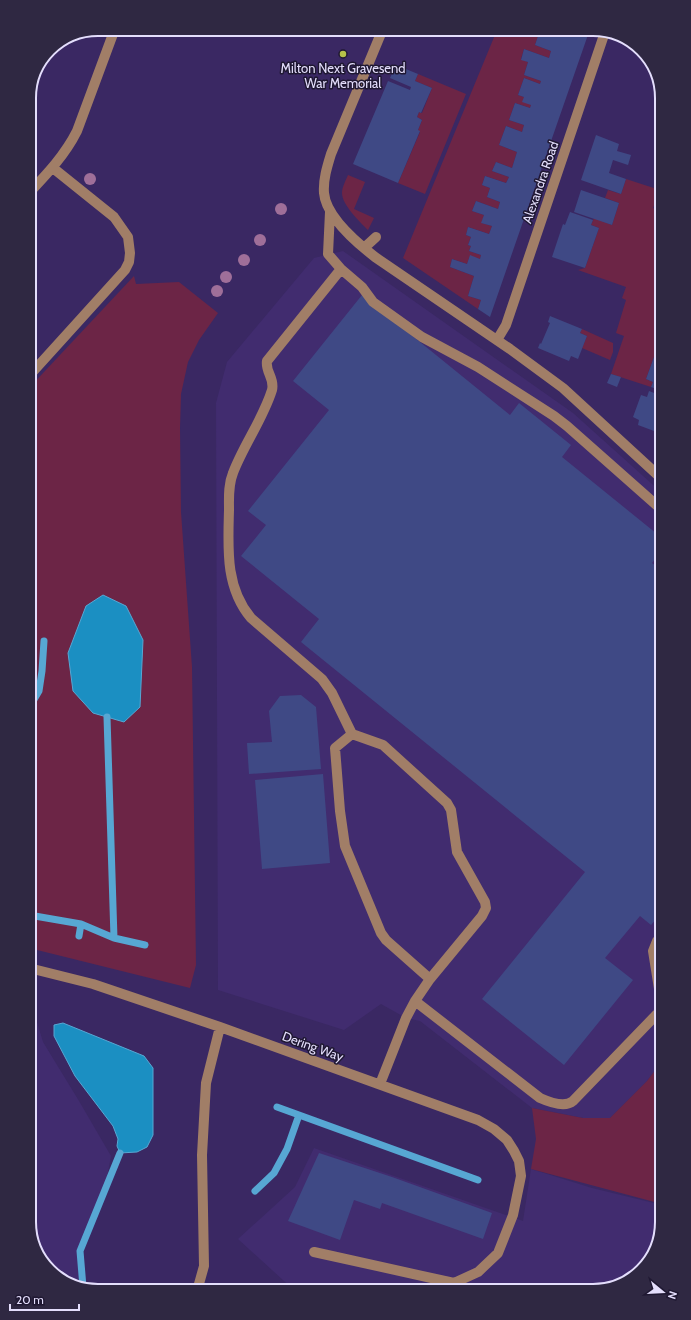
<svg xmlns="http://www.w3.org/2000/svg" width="691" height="1320" viewBox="0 0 691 1320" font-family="Cabin,sans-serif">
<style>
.built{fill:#412c6f}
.green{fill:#6c2546}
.water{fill:#1b8fc2;stroke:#57a7d3}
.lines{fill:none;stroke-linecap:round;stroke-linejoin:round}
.stream{stroke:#57a7d3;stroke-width:7}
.building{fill:#3f4985}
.minor{stroke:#a17e67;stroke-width:10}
.tree{fill:#9f6f99}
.poi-dot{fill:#b6c149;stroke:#1f1832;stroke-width:1.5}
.labels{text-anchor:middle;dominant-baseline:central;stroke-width:3;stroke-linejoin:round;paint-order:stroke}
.poi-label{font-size:13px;fill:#e4defc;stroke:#1f1832}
.street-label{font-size:13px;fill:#e4defc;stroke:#1f1832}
.rim{fill:none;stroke:#e4defc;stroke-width:2}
</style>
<rect width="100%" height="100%" fill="#3a2863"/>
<!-- built -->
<path class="built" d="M343,251L573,413L662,493V1061L647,1081L610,1118H583L532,1108L420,1021L406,1018L381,1004L344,1030L218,990L216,403L227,362L314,258Z
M29,1011L34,1012L43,1042L79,1101L111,1156L104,1193L80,1251L83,1287L59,1279L34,1249L29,1222Z
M314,1148L523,1221L531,1169L592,1188L662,1205V1222L650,1261L620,1286L593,1291H295L238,1239L295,1187Z"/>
<!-- green -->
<path class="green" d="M497,30H540L535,45L551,51L549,58L524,49L521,59L528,62L524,75L541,81L540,84L524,78L518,95L524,97L531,105L530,108L515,103L509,120L524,125L522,132L506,126L499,145L517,152L512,168L496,162L492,171L509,177L506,183L485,176L482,185L490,188L487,197L500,202L498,209L476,201L472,211L484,215L482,223L492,226L489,234L468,227L466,235L471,237L468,245L471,246L469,251L481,255L480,259L470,256L467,264L452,259L450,267L474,276L468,296L481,300L478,309L403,258Z
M418,74L466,94L425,194L398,183L420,132L418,130L422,120L417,117L419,112L422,113L432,88L415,81Z
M348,175L365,182L354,209L374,218L368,230C360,222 342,205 342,193C342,187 346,180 348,175Z
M626,179L660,190L653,208L662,212V330L659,339L662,341V354L660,359L654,357L646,379L653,382L651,387L611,374L624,336L616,333L626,300L622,298L626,287L578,270L585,268L599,228L591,225L594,218L612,225L619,203L605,198L608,190L621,194Z
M134,276L136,284L179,282L218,313L199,340L188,362L181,394L180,428L181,512L192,667L196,965L190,988L29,948V388Z
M582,329L613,343V352L610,360L582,348L587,336L580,333Z
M662,1061V1204L531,1169L536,1139L532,1108L583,1118H610L647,1081Z"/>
<!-- water -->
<path class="water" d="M103,595L126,606L143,640L140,707L124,722L93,713L73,691L68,653L86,606Z
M63,1023L144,1056L153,1068V1135L147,1147L137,1152L120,1153L117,1146L118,1139L113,1126L75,1076L54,1036V1025Z"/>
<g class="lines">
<!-- stream -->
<path class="stream" d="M29,708L39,691L42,671L44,641
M107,717L114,938
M29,915L81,924L114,938L145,945
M79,936L81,924
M277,1107L478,1180
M255,1191L274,1173L287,1149L299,1115
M83,1287L80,1251L120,1153"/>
</g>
<!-- building -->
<path class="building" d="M590,29L517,239L490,317L478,309L481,300L468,296L474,276L450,267L452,259L467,264L470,255L480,259L481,255L469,251L471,246L468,245L471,237L466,235L468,227L489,234L492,226L481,223L484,215L472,211L476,201L498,209L500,202L487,197L490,188L482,185L485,176L506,183L509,177L492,171L496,162L512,168L517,152L499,145L506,126L522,132L524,125L509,120L515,103L530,108L531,105L522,102L524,97L518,95L524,78L540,84L541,81L524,75L528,62L521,60L524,49L549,58L551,51L535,45L540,30H545L557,34L559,30Z
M396,65L418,74L415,81L432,88L421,113L419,112L417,117L422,120L418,130L420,131L398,183L353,164L388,81L410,90L411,87L390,78Z
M596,135L619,144L617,151L631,155L628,165L613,160L609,173L626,179L621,194L581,180Z
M581,190L619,203L612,225L574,212Z
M570,212L593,220L591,225L599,228L585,268L552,257L563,224L565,225Z
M362,295L510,415L519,403L571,445L562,457L662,538V550L652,563L662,571V912L651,925L640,916L605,958L633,980L564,1065L482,999L585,872L301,642L319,619L241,556L266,525L248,511L329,410L293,381Z
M550,316L582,329L580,333L587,336L578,359L571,356L569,361L538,348L540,343L541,344L550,323L548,322Z
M662,355V391L651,387L653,382L646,379L654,357L660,359Z
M611,374L621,377L617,387L607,383Z
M649,391L662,396V434L638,425L639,420L633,417L641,395L647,397Z
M301,695L316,707L321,769L249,774L247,743L272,742L269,711L280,696Z
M323,774L330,863L262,869L255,780Z
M319,1153L392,1177L492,1213L483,1239L382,1203L380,1209L354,1200L340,1240L288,1221Z"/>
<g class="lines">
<!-- minor -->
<path class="minor" d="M382,31L331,154C327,167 323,180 324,193C326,217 357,243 375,257L510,349L563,388L662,479
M29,193C47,174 65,155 77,131L113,34
M330,212L328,254L341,269L267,361C265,372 275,378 272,390C263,419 243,446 233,473C228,485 229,498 229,510C228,548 225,587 251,618L322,679L332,693L352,734
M364,248L376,237
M341,269L362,287L373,302L422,337L478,367L554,416L567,426L662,510
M497,340L506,325L605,32
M29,376L125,270L129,262L130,253L128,237L114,217L53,168
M29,968L93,984L220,1027L478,1120L494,1129L507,1140L514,1151L519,1161L521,1176L513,1215L498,1253L478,1272L454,1283L314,1252
M415,1001L540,1098C549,1102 565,1108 573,1101L658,1013L661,1004L660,995L653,951L657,941L662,936
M380,1084L406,1018L415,1001L430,979L482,916L486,908L485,902L457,852L451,810L447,803L383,745L352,734L335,748L340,811L345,846L381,933L386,940L430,979
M197,1291L204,1266L202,1155L206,1083L220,1027"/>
</g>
<!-- trees -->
<g class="tree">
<circle cx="90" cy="179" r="6"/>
<circle cx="281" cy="209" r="6"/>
<circle cx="260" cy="240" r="6"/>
<circle cx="244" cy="260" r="6"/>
<circle cx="226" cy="277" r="6"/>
<circle cx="217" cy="291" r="6"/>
</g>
<!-- markers -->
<circle class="poi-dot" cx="343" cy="54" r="4"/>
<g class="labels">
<!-- poi labels -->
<g class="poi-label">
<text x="343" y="68">Milton Next Gravesend<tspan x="343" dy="15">War Memorial</tspan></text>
</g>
<!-- street labels -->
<g class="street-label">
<text transform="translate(540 182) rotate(-71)">Alexandra Road</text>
<text transform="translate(313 1046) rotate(20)">Dering Way</text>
</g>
</g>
<!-- crop -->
<path d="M0 0H691V1320H0ZM98 36H593A62 62 0 0 1 655 98V1222A62 62 0 0 1 593 1284H98A62 62 0 0 1 36 1222V98A62 62 0 0 1 98 36Z" fill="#2f2842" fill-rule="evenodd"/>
<path class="rim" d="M98 36H593A62 62 0 0 1 655 98V1222A62 62 0 0 1 593 1284H98A62 62 0 0 1 36 1222V98A62 62 0 0 1 98 36Z"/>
<!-- north arrow -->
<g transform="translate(663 1292) rotate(108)" stroke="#1f1832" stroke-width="3" paint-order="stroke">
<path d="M0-3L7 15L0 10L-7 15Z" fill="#e4defc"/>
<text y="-6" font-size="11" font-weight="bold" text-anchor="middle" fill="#e4defc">N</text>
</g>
<!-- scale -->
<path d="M10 1304v6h69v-6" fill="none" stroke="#e4defc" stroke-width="2"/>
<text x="16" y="1304" font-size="12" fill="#e4defc" stroke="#1f1832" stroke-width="3" paint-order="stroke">20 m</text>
</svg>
